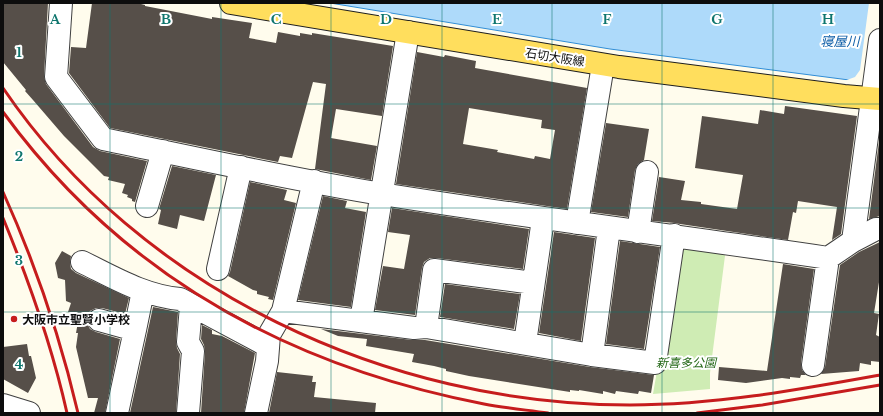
<svg xmlns="http://www.w3.org/2000/svg" width="883" height="416" viewBox="0 0 883 416" font-family="'Libre Baskerville','Noto Sans JP',serif">
<style>
.green{fill:#cfecb4}
.water{fill:#aedafa;stroke:#308dd6}
.pier{fill:#fffced}
.building{fill:#564f49;fill-rule:evenodd}
.lines{fill:none;stroke-linecap:round;stroke-linejoin:round}
.minor-casing{stroke:#404040;stroke-width:24}
.major-casing{stroke:#1e1e1e;stroke-width:24}
.minor{stroke:#fff;stroke-width:22}
.major{stroke:#ffde5d;stroke-width:22}
.rail{stroke:#c61c1d;stroke-width:3}
.grid{fill:none;stroke:#0f766e;stroke-width:1;stroke-opacity:0.55}
.poi-dot{fill:#c61c1d;stroke:#fff;stroke-width:1.5}
.labels{text-anchor:middle;dominant-baseline:central;stroke-width:4;stroke-linejoin:round;paint-order:stroke}
.street-label{font-size:12px;fill:#0d0d0d;stroke:#fff}
.poi-label{font-size:12px;font-weight:bold;fill:#0d0d0d;stroke:#fff;text-anchor:start}
.park-label{font-size:12px;font-style:italic;fill:#266919;stroke:#fff}
.water-label{font-size:13px;font-style:italic;fill:#0e5ea7;stroke:#fff}
.grid-label{font-size:13px;text-anchor:middle;font-weight:bold;fill:#0f766e;stroke:#fff;stroke-width:4;stroke-linejoin:round;paint-order:stroke}
</style>
<rect width="100%" height="100%" fill="#fffced"/>
<!-- green -->
<path class="green" d="M685,243L726,248L710,373V389L653,394L678,250Z"/>
<!-- water -->
<path class="water" d="M330,3H880V84L610,49Z"/>
<!-- pier -->
<path class="pier" d="M869,3H880V86L844,81L855,77L860,70Z"/>
<!-- building -->
<path class="building" d="M3,3H48L44,76L46,84L93,147L100,151L147,161L135,202L132,201V199L127,197L128,195L122,193L125,184L108,180L109,177L104,176L64,136L33,100L25,91L26,90L3,62Z
M92,3H137L145,5V6L212,19V17L252,23L249,38L276,43L278,32L300,36V33L312,35V33L393,46L382,116L336,109L331,138L325,137L377,146L371,180L315,169L326,84L313,82L292,158L280,156L278,162L110,128L69,73L71,47L86,48Z
M417,52L444,57L445,55L476,61L475,68L587,88L567,209L396,184ZM469,108L542,120L541,128L555,130L550,159L535,156L534,159L497,152L498,150L463,144Z
M785,106L857,116L841,234L832,240L837,207L798,201L796,213L793,212L788,240L680,224L675,223L652,221L659,177L685,181L681,200L701,202V204L737,209L743,175L695,168L702,116L758,124L760,110L784,114Z
M606,123L649,129L644,160L638,164L635,170L628,217L591,212Z
M880,134V216L869,219Z
M172,166L216,175L204,221L180,215L177,229L158,224L161,210L159,209Z
M250,182L287,190L284,200L296,203L273,300L268,299L269,297L257,294V291L253,290L228,276L230,272Z
M323,196L347,201L345,208L366,212L351,307L298,300Z
M392,208L529,229L523,269L436,258H430L424,262L422,268L415,315L375,310L383,266L404,269L410,235L388,232Z
M554,232L595,238L581,341L539,333Z
M620,241L660,247L644,349L606,344Z
M880,242V276L874,313L879,314L876,335L880,337V362L871,361V365L860,363L859,371L821,374L825,367L840,265L859,252Z
M62,251L71,256L70,263L71,269L76,273L129,298L125,314L102,308H96L90,311L87,317V323L90,329L96,332L120,339L105,413H94L98,398H88L76,347L78,333H76L78,322L72,321L74,313L68,312L71,303L66,301L65,280L58,278L55,263Z
M783,264L814,269L801,363L802,370L806,375H801L800,378L790,377V379L782,378L746,383L718,380L719,367L767,371Z
M445,284L520,294L514,329L440,317Z
M153,307L178,312L176,341L177,348L180,354L176,413H130Z
M202,325L212,330V334L222,336L255,353L244,413H201L205,352L204,345L201,339Z
M321,329L412,340H425L590,367L654,375L651,393L639,391L638,394L616,391L615,394L603,391V394L579,390V391L570,390V392L469,376L446,371V369L434,366L412,362L414,354L366,346L367,339L338,336Z
M27,344L29,356H31L36,378L28,393L3,379V347Z
M277,372L313,376L312,382H316L314,397L376,403L375,413H269Z"/>
<g class="lines">
<defs>
<path id="minor" d="M61,3L56,77L103,139C196,158 289,179 382,194C531,218 680,236 828,258L853,241L876,229H880
M147,206L163,151
M577,223L603,65
M638,232L647,172
M853,241L880,40
M82,262C113,277 144,296 180,299L268,346
M218,269L241,167
M283,311L414,328L426,327L592,355L655,363L674,235
M99,320L135,330L143,291
M361,321L408,32
M426,327L434,270L533,283
M525,343L543,219
M592,355L609,228
M813,365L828,258
M3,405L29,413
M117,413L135,330
M188,413L193,351L188,342L191,306
M256,413L267,361L269,335L283,311L314,181"/>
<path id="major" d="M231,3L619,67L844,96L880,99"/>
</defs>
<!-- minor casing -->
<use href="#minor" class="minor-casing"/>
<!-- major casing -->
<use href="#major" class="major-casing"/>
<!-- minor -->
<use href="#minor" class="minor"/>
<!-- major -->
<use href="#major" class="major"/>
<!-- rail -->
<path class="rail" d="M3,88C141,291 388,405 630,405C715,405 797,390 880,375
M3,112C122,275 287,366 484,404C505,408 527,410 548,413
M3,192C35,263 60,336 78,413
M3,218C29,281 52,346 67,413
M697,413L762,405L880,385"/>
</g>
<!-- grid -->
<path class="grid" d="M110,3V413M221,3V413M331,3V413M442,3V413M552,3V413M662,3V413M773,3V413M3,104H880M3,208H880M3,312H880"/>
<!-- markers -->
<circle class="poi-dot" cx="14" cy="319" r="4"/>
<g class="labels">
<!-- street labels -->
<g class="street-label">
<text transform="translate(555 57) rotate(9)">石切大阪線</text>
</g>
<!-- poi labels -->
<g class="poi-label">
<text x="22" y="319">大阪市立聖賢小学校</text>
</g>
<!-- park labels -->
<g class="park-label">
<text x="686" y="362">新喜多公園</text>
</g>
<!-- water labels -->
<g class="water-label">
<text x="840" y="41">寝屋川</text>
</g>
</g>
<g class="grid-label">
<text x="55" y="24">A</text>
<text x="166" y="24">B</text>
<text x="276" y="24">C</text>
<text x="386" y="24">D</text>
<text x="497" y="24">E</text>
<text x="607" y="24">F</text>
<text x="717" y="24">G</text>
<text x="828" y="24">H</text>
<text x="19" y="57">1</text>
<text x="19" y="161">2</text>
<text x="19" y="265">3</text>
<text x="19" y="369">4</text>
</g>
<!-- border -->
<rect width="883" height="416" fill="none" stroke="#0d0d0d" stroke-width="8"/>
</svg>
